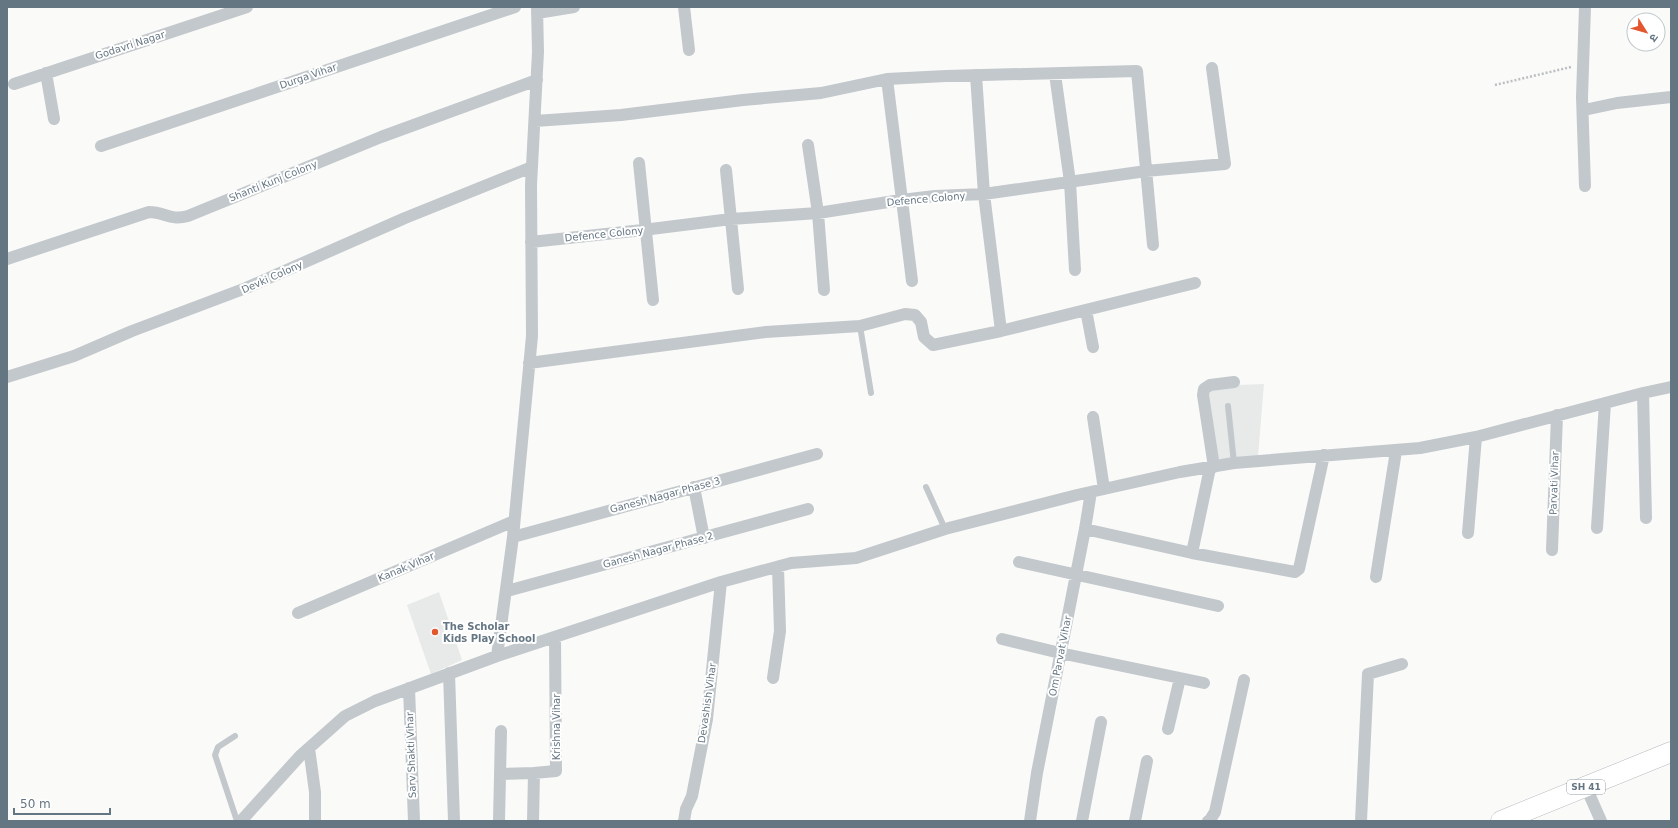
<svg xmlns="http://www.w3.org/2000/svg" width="1678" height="828" viewBox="0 0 1678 828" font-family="'DejaVu Sans','Noto Sans Devanagari',sans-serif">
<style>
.built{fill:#e8e9e9}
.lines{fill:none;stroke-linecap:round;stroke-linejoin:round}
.primary-casing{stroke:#b5babe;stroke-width:21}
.path{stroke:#bbbfc2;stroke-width:2.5;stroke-dasharray:2 2;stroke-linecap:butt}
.lane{stroke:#c3c8cc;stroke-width:6}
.street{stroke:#c3c8cc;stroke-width:12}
.primary{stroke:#fff;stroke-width:20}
.poi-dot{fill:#e4572e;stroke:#fff;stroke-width:1.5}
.labels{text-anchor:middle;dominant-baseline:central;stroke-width:4;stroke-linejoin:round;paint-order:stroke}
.shield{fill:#fff;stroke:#939fa8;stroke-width:1}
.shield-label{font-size:9px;font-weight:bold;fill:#657683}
.street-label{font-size:10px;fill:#657683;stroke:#fff}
.poi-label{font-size:10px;font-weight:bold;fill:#657683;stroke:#fff;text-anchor:start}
</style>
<rect width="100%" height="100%" fill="#fafaf8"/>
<!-- built -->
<path class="built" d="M1264,384L1258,456L1218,462L1206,395L1209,389L1238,385Z
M439,592L462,660L431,674L407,605Z"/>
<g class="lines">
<defs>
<path id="primary" d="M1501,821L1671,752"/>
</defs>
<!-- primary casing -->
<use href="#primary" class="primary-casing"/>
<!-- path -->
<path class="path" d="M1495,85L1571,67"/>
<!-- lane -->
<path class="lane" d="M860,326L871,393
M1228,406L1234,463
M926,487L945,529
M235,736L218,747L215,755L237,821"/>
<!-- street -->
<path class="street" d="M684,7L689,50
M1585,7L1582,97L1585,186
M537,13L574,7
M46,73L54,119
M1055,74L1070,182L1075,270
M976,75L984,194L1001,331
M887,79L912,281
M14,84L247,7
M1584,110L1617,103L1671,97
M535,121L621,115L743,100L821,93L887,79L946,76L1137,71L1153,245
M808,145L818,213L824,290
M101,146L515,7
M639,163L653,300
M726,170L738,289
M531,242L643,230L731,219L818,213L901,200L935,196L984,194L1146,171L1225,164L1212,68
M7,259L149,212C165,212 170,221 188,216L381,137L537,80
M1086,310L1093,347
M529,363L766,332L860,326L905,314L915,315L921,322L924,337L933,345L1001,331L1195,283
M7,377L74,356L132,331L246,288L405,218L532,167
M1643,393L1646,518
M1093,417L1104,489
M1214,467L1203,395L1204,389L1210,385L1234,382
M694,487L704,538
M1597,528L1605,403
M1085,529L1192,553L1295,572L1299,569L1324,455
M1468,533L1476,437
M513,537L817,454
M1552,550L1557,415
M1192,553L1210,468
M1019,562L1218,606
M1376,577L1396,451
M507,591L808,509
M298,613L514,521
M1002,639L1060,653L1204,683
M497,656L513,537L532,336L531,185L538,52L537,7
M449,673L454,821
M773,678L780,631L778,567
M409,688L414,821
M1168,729L1180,678
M309,748L315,792V821
M500,774L534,773
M1586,787L1601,821
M241,821L300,756L345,716L375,701L497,656L721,582L791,563L856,558L945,529L1077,495L1180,472L1234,463L1420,448L1476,437L1643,393L1671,387
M499,821L501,731
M533,821L534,773L556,771L555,637
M684,821L686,809L692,796L707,719L721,582
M1030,821L1037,773L1085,529L1091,492
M1082,821L1101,722
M1135,821L1147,761
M1208,821L1210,820L1215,812L1244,680
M1361,821L1368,674L1402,664"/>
<!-- primary -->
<use href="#primary" class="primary"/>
</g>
<!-- markers -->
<circle class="poi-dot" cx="435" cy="632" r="4"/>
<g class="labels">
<!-- shield labels -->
<rect class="shield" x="1567" y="780" width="38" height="14" rx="3"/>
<g class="shield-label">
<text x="1586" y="787">SH 41</text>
</g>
<!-- street labels -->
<g class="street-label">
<text transform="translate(130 45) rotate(-18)">Godavri Nagar</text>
<text transform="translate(308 76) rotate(-19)">Durga Vihar</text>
<text transform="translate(273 181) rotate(-22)">Shanti Kunj Colony</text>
<text transform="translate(926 199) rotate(-5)">Defence Colony</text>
<text transform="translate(604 234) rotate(-6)">Defence Colony</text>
<text transform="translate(272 277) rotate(-24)">Devki Colony</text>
<text transform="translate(1554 483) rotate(-88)">Parvati Vihar</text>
<text transform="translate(665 495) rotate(-15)">Ganesh Nagar Phase 3</text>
<text transform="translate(658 550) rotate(-15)">Ganesh Nagar Phase 2</text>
<text transform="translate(406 567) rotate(-23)">Kanak Vihar</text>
<text transform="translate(1060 656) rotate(-79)">Om Parvat Vihar</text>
<text transform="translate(707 703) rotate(-82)">Devashish Vihar</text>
<text transform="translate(556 727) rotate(-90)">Krishna Vihar</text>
<text transform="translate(411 755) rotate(-92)">Sarv Shakti Vihar</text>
</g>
<!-- poi labels -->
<g class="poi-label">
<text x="443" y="626">The Scholar<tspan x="443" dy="12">Kids Play School</tspan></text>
</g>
</g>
<!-- border -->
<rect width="1678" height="828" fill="none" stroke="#657683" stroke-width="16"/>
<!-- north arrow -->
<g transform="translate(1646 32) rotate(127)"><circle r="19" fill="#ffffff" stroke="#c1c8cd"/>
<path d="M0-3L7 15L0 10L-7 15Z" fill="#e4572e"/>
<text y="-6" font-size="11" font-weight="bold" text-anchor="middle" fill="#657683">उ</text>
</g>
<!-- scale -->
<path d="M14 808v6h96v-6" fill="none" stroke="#657683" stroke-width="2"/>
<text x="20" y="808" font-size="12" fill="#657683" stroke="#ffffff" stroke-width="3" paint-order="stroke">50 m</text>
</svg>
